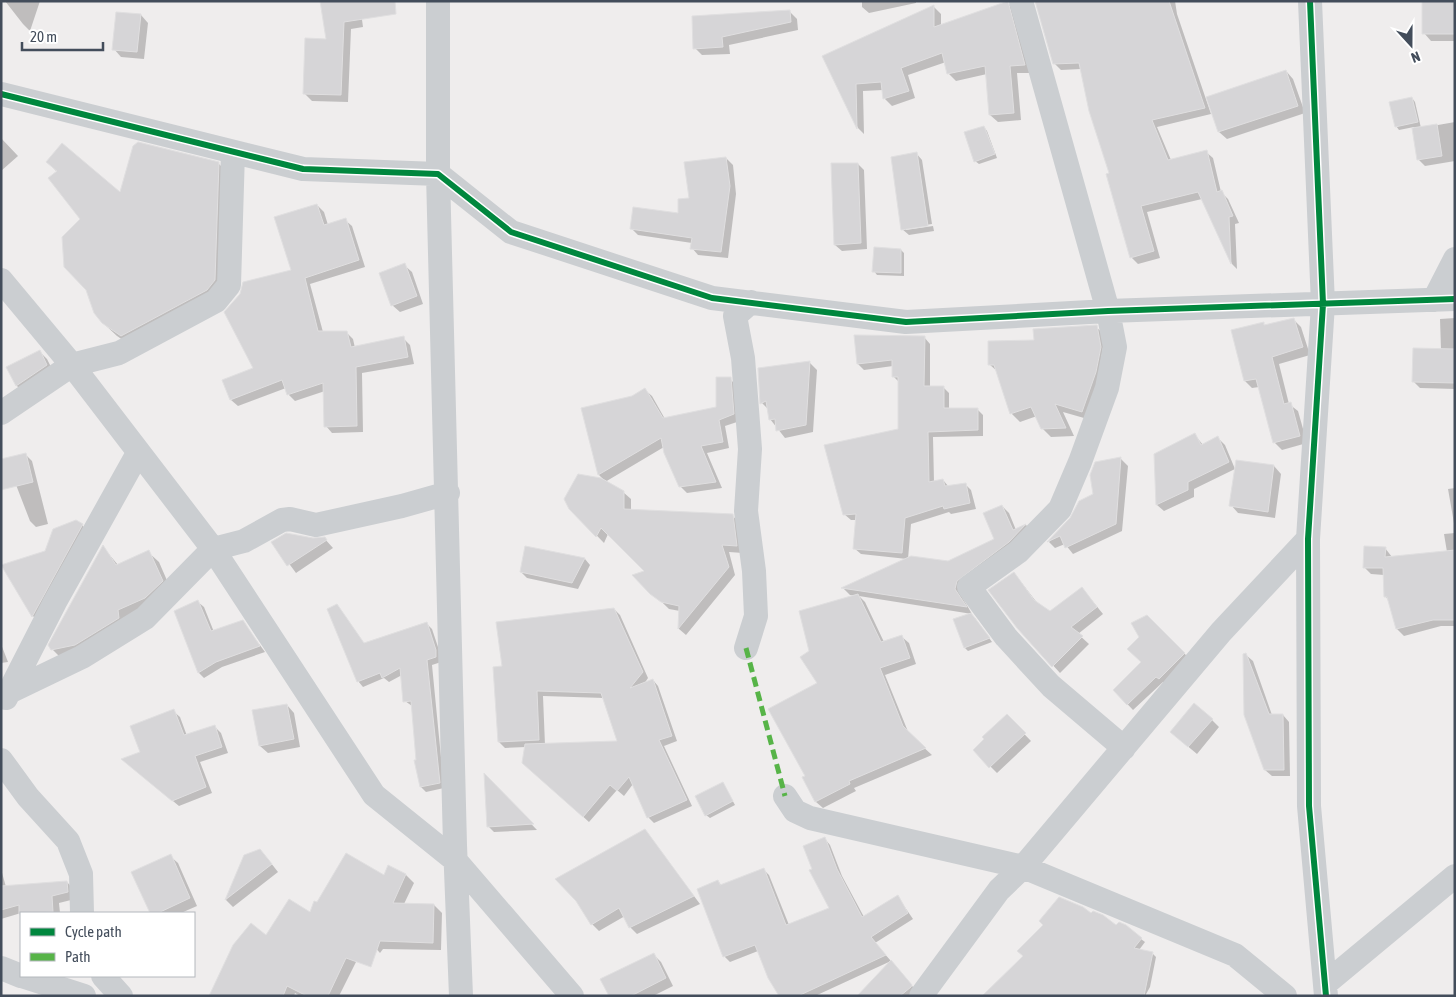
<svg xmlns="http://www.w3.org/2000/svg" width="1456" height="997" viewBox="0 0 1456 997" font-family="'Asap Condensed',sans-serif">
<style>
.shadow{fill:#0003;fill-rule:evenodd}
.building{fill:#d6d5d7;stroke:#e0dfe0}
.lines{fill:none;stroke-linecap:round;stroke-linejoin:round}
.minor{stroke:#cbced1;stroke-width:24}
.quiet{stroke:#57b448;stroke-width:5;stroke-dasharray:10 5;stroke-linecap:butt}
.cycleway-casing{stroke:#fff;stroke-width:9}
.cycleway{stroke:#00873e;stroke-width:6}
</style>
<rect width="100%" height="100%" fill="#efeded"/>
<!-- shadow -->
<path class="shadow" d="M5,1H40L30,31L23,24Z
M862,1H916V3L869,13L862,7Z
M1035,1H1175L1177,14L1211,114L1157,127L1171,160L1206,152L1213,158L1221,192L1228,199L1239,223L1235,224L1237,269L1232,264L1202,199L1147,212L1160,258L1138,264L1131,257L1111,174L1081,69L1061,70L1054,63Z
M1455,1V41H1431L1424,33Z
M321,2L360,5L363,27L351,29L348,102L312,101L304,93L327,40Z
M1007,2L1015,10L1032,73H1017L1021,120L998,122L990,115L987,74L956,81L948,73L946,62L908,75L915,98L892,106L884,98L883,90L863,91L864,134L858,128L824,57L934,7L941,14V26Z
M789,11L797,19L798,30L729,45L730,54L702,55L695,48L693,17Z
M141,15L148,23L144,59L121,57L114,49Z
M1286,71L1293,79L1305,113L1227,139L1219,132L1208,97Z
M1412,98L1415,102L1421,128L1455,122V161L1425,166L1418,159L1414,127L1399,130L1396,126Z
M984,127L987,131L997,158L979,164L975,161Z
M1,138L18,156L1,171Z
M916,153L922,160L932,224L906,228V230L933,226L934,231L909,235L902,229Z
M726,158L733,165L736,194L728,258L698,255L692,248V243L638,235L631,228L680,215Z
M48,162L120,195L218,163L232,177L229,294L136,349L117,336L102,322L81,219L57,172Z
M858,164L864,170L867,249L842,251L835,245Z
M317,205L324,212L328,225L345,220L352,226L365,267L310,284L323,332H346L353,339L355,348L403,338L410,345L414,364L362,373L363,432L332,433L326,426L325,391L295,401L288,394L286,388L238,406L231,400L224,381L255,369Z
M901,250L904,253V276L877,275L874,271Z
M404,265L412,272L423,304L400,312L392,305Z
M1455,318V389L1420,388L1413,381L1441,350L1440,319Z
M1294,320L1301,327L1310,355L1279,364L1289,404L1298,411L1307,443L1282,450L1274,442L1259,387L1252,388L1245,381L1263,324L1266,326Z
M1096,327L1105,335L1091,420L1063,412L1074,436L1051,437L1042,428L1037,416L1020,422L1011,413L998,372L989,364L1035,341Z
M924,337L930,344V387H943L949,393V409H977L983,415V436L933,437L934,482L943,480L949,487L965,484L971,490L976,509L951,514L949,512L911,524L908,559L948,563L996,540L1002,506L1009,513L1016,530L1026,525L1033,532L962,597L972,614L859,596L865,602L884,642L902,637L909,643L916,664L885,675L909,734L932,755L854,788L856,791L823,808L816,802L804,778L806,776L819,683L811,652L857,596L850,595L843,588L907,559L861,554L854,548L857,520H851L844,514L899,430V382L893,376V366L864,370L858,364Z
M40,352L47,359L54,373L24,393L17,386L8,368Z
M810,363L817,370L813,432L785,438L770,419L769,410L762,403Z
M730,379L737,386L740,421L725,426L729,448L707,453L722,488L687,493L680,486L664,447L605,482L623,492L631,499V510L732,515L739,523L743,553L729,552L735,575L686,635L679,629L680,611L669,609L635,576L646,572L608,534L604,543L570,508L604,480L599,475L583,409L632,397L645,390L652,396L665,419L717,408Z
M1195,435L1203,445L1218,438L1225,445L1235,469L1194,489V497L1164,511L1157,505L1155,454Z
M26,455L32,461L48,524L36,527L30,521L6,459Z
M1121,459L1128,466L1122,531L1073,554L1065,544L1055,548L1049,542L1094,495L1096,463Z
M1237,461L1274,466L1281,474L1275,518L1238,513L1231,505Z
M1455,488V529L1448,489Z
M82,525L93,537L44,627L33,616L5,565L46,552Z
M1455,533V626H1441L1404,636L1397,629L1389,601L1385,596L1384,575L1371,574L1364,567L1385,548L1392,557L1447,552L1444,534Z
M324,538L333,548L296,573L273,542Z
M103,547L118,565L148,552L159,562L172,592L63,660L52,649Z
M585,559L590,565L578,589L527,578L521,572Z
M1014,573L1038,604L1050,613L1082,588L1103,614L1078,634L1089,644L1060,673L1018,627Z
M198,602L204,607L214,632L243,622L265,652L222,667L204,678L199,673L175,611Z
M614,609L620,615L648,678L644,684L653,680L658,686L677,741L664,746L692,806L654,823L648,817L633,784L624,796L617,790L589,822L530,769L526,747L505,748L499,742L503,667ZM543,696L604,698L619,742L545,745Z
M1147,617L1190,659L1166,684L1163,682L1133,710L1114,690L1143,662L1140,638Z
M975,618L992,642L968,651L965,648L955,620Z
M427,624L432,629L441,656V662L432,665L444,788L426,792L421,787L412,706L405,701L402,675L389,682L384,678L363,687L358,681L365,644Z
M1,644L8,662L1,663Z
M1246,655L1253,661L1272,715H1283L1289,722L1290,776H1272L1265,770Z
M287,705L294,713L300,747L268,753L260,746L254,711Z
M173,711L180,717L187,736L215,727L221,733L228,753L200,762L212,793L179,806L123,760L142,752Z
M1007,716L1031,741L997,773L975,751Z
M1212,720L1219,727L1197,754L1179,739Z
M486,777L537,830L494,832L488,826Z
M723,783L735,805L710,818L706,815Z
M645,831L700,904L637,934L630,927L625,916L599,931L592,924Z
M825,839L830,845L842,876L864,917L898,897L913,919L875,943L891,961L815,996H780L758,951L730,962L724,956L718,881L722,886L763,869L769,875L789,925L831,909L813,869Z
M170,856L178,863L197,906L181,913H151L133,873Z
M245,856L267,858L278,872L233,907L226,900Z
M389,867L406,875L414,883L404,904L434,905L442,913L441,950L383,949L380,953L373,945L374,926L339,996H300L295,993L294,996H211L266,937L310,914L318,903L384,876Z
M1,869L6,887L67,882L74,890L75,899L59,903L60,913H21L1,919Z
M1092,915L1141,939L1145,942L1139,950L1152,953L1156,957L1150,987L1145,996H991Z
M654,955L661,962L673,986L653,996H610Z
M898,969L918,993L914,996H859Z"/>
<!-- building -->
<path class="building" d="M320,1H395L396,14L344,22L341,95L303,94L305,38L326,39Z
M1008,1L1025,65L1010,66L1014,113L989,115L985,66L947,74L942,53L901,68L909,91L883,99L881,82L856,84L857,129L822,56L934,5V27Z
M1035,1H1169L1205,108L1152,120L1168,160L1207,150L1217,192L1222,190L1233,216L1229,217L1231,264L1198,192L1141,206L1154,251L1130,258L1106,174L1109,173L1089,111L1079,63L1053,64Z
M1422,1H1455V34H1422Z
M790,10L791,22L722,37L723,47L693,49L692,16Z
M116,12L141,14L137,52L112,50Z
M1286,70L1298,106L1218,132L1206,97Z
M1412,97L1418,122L1395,127L1389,102Z
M1437,124L1442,156L1417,160L1412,128Z
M984,126L995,154L974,162L964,132Z
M138,142L219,162L215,280L207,290L121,336L102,323L94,313L86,290L64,267L62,237L80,219L48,178L57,171L46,162L62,143L120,192L133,146Z
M917,152L928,226L901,230L891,157Z
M726,157L730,186L721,252L690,249L692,238L630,229L633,207L678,213V199L689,198L684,162Z
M831,163H858L861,243L834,245Z
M317,204L324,225L346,218L359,260L305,278L318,331H347L351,347L404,336L408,357L356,367L357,426L324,427L323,383L287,395L282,380L230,400L222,380L253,368L224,312L240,294L243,282L291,270L274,217Z
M874,247L901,249V273L872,272Z
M405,263L417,296L391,306L379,273Z
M1294,318L1303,347L1272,357L1284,404L1291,402L1300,436L1273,443L1256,379L1244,381L1231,330L1264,322V325Z
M1097,325L1101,347L1096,372L1082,412L1055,404L1066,428L1041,429L1031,407L1010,414L994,365H988V341L1034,340L1033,329Z
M854,335L925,336L924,386H944V408H978V430L928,432L929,482L943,479L945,486L966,483L970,503L944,509L943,506L905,518L902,553L853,549L856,514L843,515L824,445L898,429V377H892V360L857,364Z
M1413,348L1455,349V383L1412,382Z
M40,350L47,365L16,386L6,367Z
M810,361L806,425L776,431L775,419L769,420L766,401L760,404L758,368Z
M716,377H731L734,414L719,420L723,442L701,446L716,482L679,487L664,453L661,438L598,475L581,408L632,396L645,388L663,418L716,407Z
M1195,433L1201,445L1218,436L1229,462L1188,482V490L1156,505L1154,454Z
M26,453L33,482L1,490V459Z
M1121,457L1116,524L1065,548L1060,536L1047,542L1070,518L1079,501L1093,494L1090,475L1095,462Z
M1236,460L1274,465L1268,512L1229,506Z
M578,474L601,478L624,491V509L733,514L737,546L722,545L729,567L678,629L679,606L661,602L650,594L632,575L644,571L601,528L596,537L569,509L564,499Z
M1002,505L1013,530L1026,524L1009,542L957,581L955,589L967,607L841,588L911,556L948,561L994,539L983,513Z
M76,520L83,524L32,617L1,565L45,551L53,529Z
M286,533L313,538L325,537L327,540L287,566L271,542Z
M103,545L116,565L149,550L163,581L145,598L118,610L119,618L75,645L51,650L48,645Z
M525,546L585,558L572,583L520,572Z
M1364,546L1386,547L1385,557L1455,550V620H1433L1396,629L1387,597H1384L1383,568H1363Z
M1014,572L1034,600L1050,611L1082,587L1097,607L1071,627L1083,636L1052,667L1017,628L988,590Z
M858,594L881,642L902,635L910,658L880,668L903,726L926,748L849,781L850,784L815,802L802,777L805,776L768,709L817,683L800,657L809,651L799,611Z
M198,600L211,631L243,620L260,646L216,662L198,673L174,611Z
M337,604L364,643L427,622L436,650V657L427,660L440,783L420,787L414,760H416L411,701L403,702L400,668L382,678L380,673L357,682L327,609Z
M614,608L643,672L630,688L653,679L672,736L659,740L687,800L647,818L629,777L617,791L610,785L583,817L522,763L525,744L617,741L601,693L537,691L539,740L498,742L493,667L502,666L496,622Z
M971,613L990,638L964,648L953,619Z
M1147,615L1185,653L1159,679L1156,677L1127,705L1113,690L1141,662L1127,649L1139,637L1131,623Z
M1246,653L1269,714H1283L1284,770H1264L1244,715L1243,654Z
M1194,703L1213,719L1188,747L1170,732Z
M287,704L294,739L259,746L252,710Z
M174,709L184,735L215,725L222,747L195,756L206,787L172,801L121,759L140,752L130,726Z
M1007,714L1026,733L989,768L973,750L984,739L982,737Z
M484,773L534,824L487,827Z
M723,782L733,801L705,816L695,796Z
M645,829L694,896L629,928L619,908L591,925L576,901L555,879Z
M825,837L837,869L862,917L898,895L908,913L871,937L886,955L798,996H779L768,978L755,945L723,957L697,889L718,880L720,885L764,868L786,925L829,908L809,870L812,869L803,846Z
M260,849L272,864L225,900L244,855Z
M346,853L384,875L388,865L406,874L393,903L434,904L433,943L380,941L371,967L346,958L328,996H307L287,986L283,996H209L233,945L251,923L266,935L289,899L310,912L314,901L317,902Z
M171,854L190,898L158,913H150L131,872Z
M67,881L68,892L52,896L53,912L19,914V905L1,910V886Z
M1059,897L1083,907L1091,913L1093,911L1103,915L1116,925L1119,922L1126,925L1142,938L1134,948L1153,952L1144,996H982L1023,956L1017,951L1043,925L1039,921Z
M654,953L666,978L631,996H609L600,979Z
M891,960L912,985L911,987L900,996H857Z"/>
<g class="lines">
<!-- minor -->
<path class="minor" d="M438,1V174L455,845L461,996
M1021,1L1108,311L1115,347L1107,388L1080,462L1060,509L1018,552L969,587L1006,637L1051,686L1124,748
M1310,1L1323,304L1308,539L1309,806L1326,996
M1,94L303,169L438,174L511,232L712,298L906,322L1108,311L1455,299
M1,280L72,365L213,549L374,795L456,861L572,996
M1434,300L1455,259
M1,413L72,365L119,353L216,301L229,285L233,152
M746,648L756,616L754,571L746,511L750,449L743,358L735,316L751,302
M1,696L82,657L145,618L213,549L244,541L282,520L290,519L316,525L402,506L448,493
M6,698L55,602L138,453
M1,760L28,797L68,841L81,874L82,913
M785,796L795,811L810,818L1023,867L1235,955L1285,996
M1,968L21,976
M22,976L84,996
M103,976L121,996
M1325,984L1455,876
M921,996L999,890L1023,867L1221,632L1308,539"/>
<!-- quiet -->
<path class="quiet" d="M746,648L785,796"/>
<defs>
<path id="cycleway" d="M1310,1L1323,304L1308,539L1309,806L1326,996
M1,94L303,169L438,174L511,232L712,298L906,322L1108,311L1455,299"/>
</defs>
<!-- cycleway casing -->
<use href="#cycleway" class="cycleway-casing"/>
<!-- cycleway -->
<use href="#cycleway" class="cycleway"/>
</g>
<!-- border -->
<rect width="1456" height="997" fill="none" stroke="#434d5b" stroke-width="5"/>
<!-- legend -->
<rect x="20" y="912" width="175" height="65" fill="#ffffff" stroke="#b4b8bd"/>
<rect x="30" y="928" width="25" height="8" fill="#00873e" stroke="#b4b8bd"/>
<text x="65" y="937" font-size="15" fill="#434d5b">Cycle path</text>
<rect x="30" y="953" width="25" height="8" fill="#57b448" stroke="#b4b8bd"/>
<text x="65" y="962" font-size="15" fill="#434d5b">Path</text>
<!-- north arrow -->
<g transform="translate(1411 45) rotate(159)" stroke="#ffffff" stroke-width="4" paint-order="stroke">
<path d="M0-4L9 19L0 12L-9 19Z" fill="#434d5b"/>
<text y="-8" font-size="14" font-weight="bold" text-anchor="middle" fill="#434d5b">N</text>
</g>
<!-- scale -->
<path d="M22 42v8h81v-8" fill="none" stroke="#434d5b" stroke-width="2.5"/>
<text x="30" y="42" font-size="15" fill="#434d5b" stroke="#ffffff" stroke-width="4" paint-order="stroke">20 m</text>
</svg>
